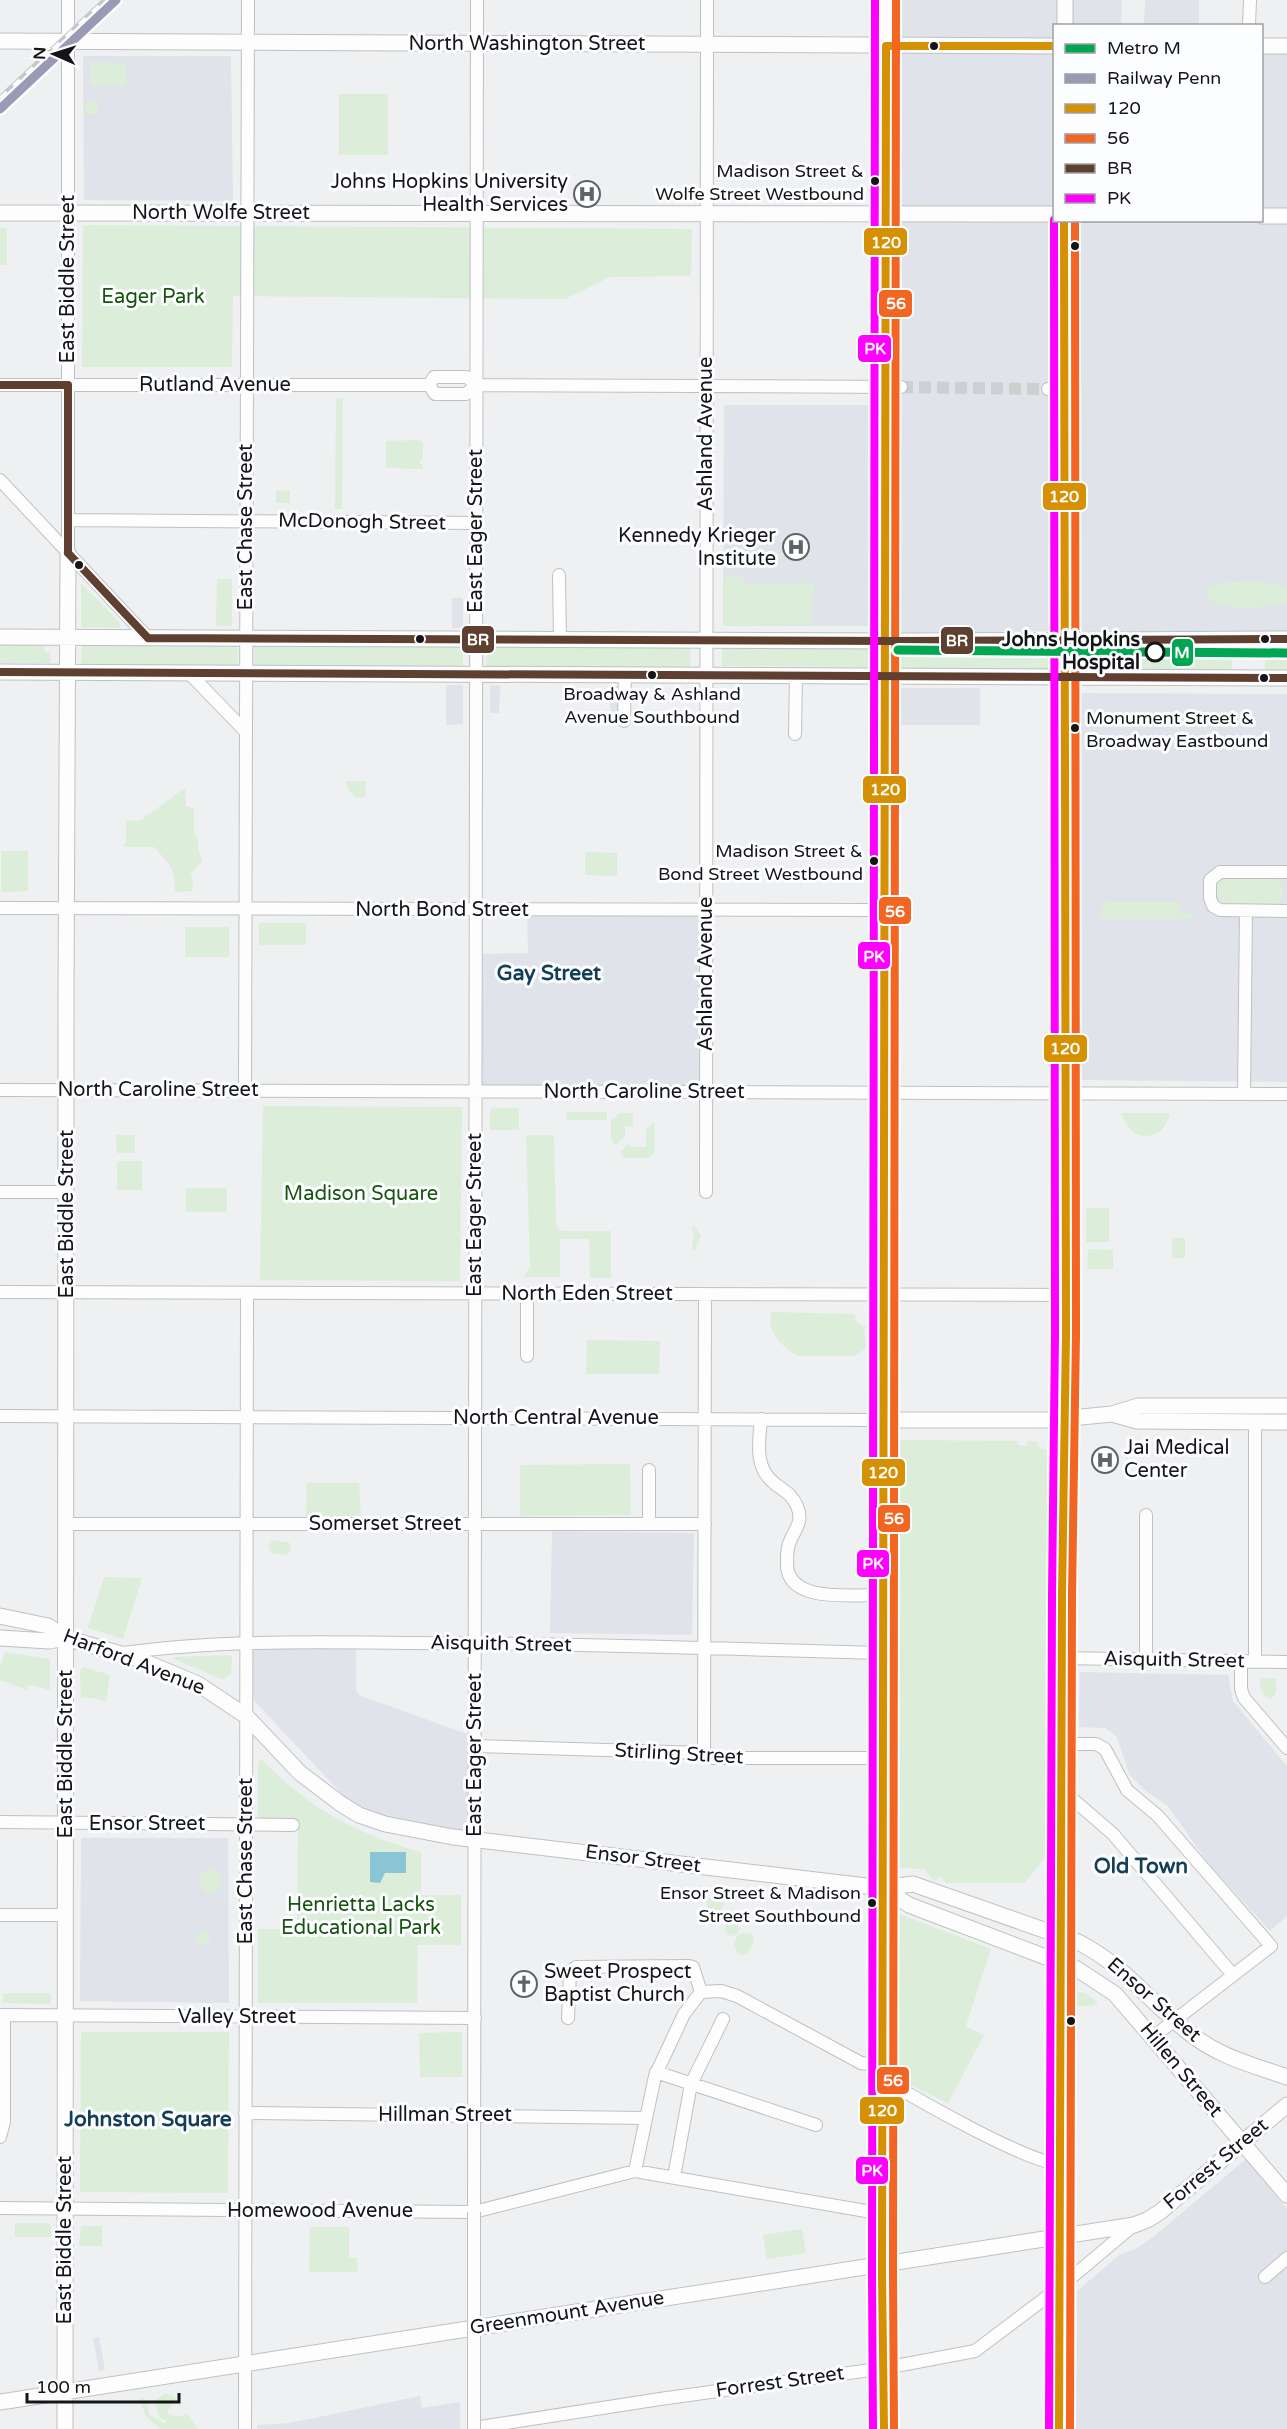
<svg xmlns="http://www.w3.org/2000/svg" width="1287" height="2429" viewBox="0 0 1287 2429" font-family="'Varela Round',sans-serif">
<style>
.built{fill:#e0e3e9}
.green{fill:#dcedda}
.water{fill:#8bc5d5}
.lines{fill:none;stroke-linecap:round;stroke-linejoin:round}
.minor-tunnel{stroke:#cecfd1;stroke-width:12;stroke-dasharray:12 6;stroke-linecap:butt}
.minor-casing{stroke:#bfc0c1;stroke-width:14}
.major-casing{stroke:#bfc0c1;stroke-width:17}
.minor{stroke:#fdfdfd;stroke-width:12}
.major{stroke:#fdfdfd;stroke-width:15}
.rail-casing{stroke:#c5c6c7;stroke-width:5}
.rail{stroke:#fcfdff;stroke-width:3;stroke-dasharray:9;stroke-linecap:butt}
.minor-bridge-casing{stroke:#bfc0c1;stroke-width:14;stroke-linecap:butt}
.minor-bridge{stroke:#fdfdfd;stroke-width:12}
.bus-1-casing{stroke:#fcfdff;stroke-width:12}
.bus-2-casing{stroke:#fcfdff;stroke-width:12}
.bus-3-casing{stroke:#fcfdff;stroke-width:12}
.bus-4-casing{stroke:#fcfdff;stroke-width:12}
.bus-1{stroke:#d59003;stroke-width:8}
.bus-2{stroke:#f26522;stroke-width:8}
.bus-3{stroke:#5f4030;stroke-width:8}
.bus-4{stroke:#f0f;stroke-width:8}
.rail-1-casing{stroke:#fcfdff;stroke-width:14}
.rail-1{stroke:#9b99b5;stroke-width:9}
.metro-1-casing{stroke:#fcfdff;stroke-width:14}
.metro-1{stroke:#00a651;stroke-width:9}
.bus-dot{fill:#151517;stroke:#fcfdff;stroke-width:2}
.stop-dot{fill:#fcfdff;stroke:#151517;stroke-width:3}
.labels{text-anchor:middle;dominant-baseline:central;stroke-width:6;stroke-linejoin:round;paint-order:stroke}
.bus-label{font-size:18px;fill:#151517;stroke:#fcfdff;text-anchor:end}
.street-label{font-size:20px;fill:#151517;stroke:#fcfdff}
.poi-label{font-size:20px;fill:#151517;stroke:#fcfdff;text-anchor:end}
.park-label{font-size:20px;fill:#18540f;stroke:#fcfdff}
.stop-label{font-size:20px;font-weight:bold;fill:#151517;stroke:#fcfdff;text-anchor:end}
.neighbourhood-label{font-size:21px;font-weight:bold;fill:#133e54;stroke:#fcfdff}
.line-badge{stroke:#fcfdff;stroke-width:2}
.badge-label{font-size:16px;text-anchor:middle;font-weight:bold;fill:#fff}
</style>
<rect width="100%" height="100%" fill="#eff0f2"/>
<!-- built -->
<path class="built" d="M887,0H1122L1121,25L1054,26V220H1262V39H1287V633L1074,631L896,633L892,631Z
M1145,0H1199V25H1144Z
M83,56H231L233,201L84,200Z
M724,405H869L870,626H723Z
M452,598H463V628H452Z
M446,685H463V724L446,725Z
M500,685L499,713H490V686Z
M610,686H618V716H610Z
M898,688H980V725H898Z
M1077,693L1287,694V1082L1073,1080Z
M527,910L705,911L704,1093L476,1092L475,954L528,953Z
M552,1531L694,1533L692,1635L550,1633Z
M245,1640L356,1642V1690L359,1695L475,1737L476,1840L356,1809L244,1690Z
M1080,1672L1228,1675L1233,1701L1287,1766V1916L1270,1931L1207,1862L1168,1806L1143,1789L1129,1774L1117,1737L1105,1728L1079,1727Z
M81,1838H228L229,2003L80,2001Z
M1246,2159L1287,2209V2429H1076L1077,2291L1118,2256L1137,2248L1153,2237Z
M99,2337L105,2370L99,2371L93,2338Z
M420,2396L422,2408L460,2402V2429H257V2425L290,2423Z"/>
<!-- green -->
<path class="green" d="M90,62L126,63V86L90,85Z
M339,94H388V155H339Z
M89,100H95L98,103V114H85V103Z
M83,225L692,229L691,276L610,277L565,299L233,296L232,367H82Z
M0,228H7V265H0Z
M336,398H343L342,509H335Z
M419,440L423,443V460L420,461V464H423L422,469L386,468V441Z
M290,490V503H276V491Z
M747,554H783L785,555L782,558H747Z
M732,575L741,576L747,584L814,583L811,625L723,626V584L726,578Z
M217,579H232V626H216Z
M1230,582C1249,582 1270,580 1287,588V602C1272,608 1199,616 1207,587Z
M81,583L87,589L88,593H91L121,624L119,628L81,627Z
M82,644H237L238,667L81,666Z
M254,644L463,645V668L254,666Z
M0,645H44L45,652H50L51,663H0Z
M487,645L691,646L690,668L486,667Z
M1078,645H1232V671L1078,669Z
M1265,645L1287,646V670H1265Z
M948,646L1048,647L1049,669L893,668V653Z
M722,647H870L869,667L722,666Z
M346,781H366L365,797H355L347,788Z
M185,788L186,806L194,809V833L198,839V850L202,859L200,864L190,874L193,878L192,891L175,892C176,868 169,864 154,847H124V843H126V821L141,820Z
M1,851H28V891L1,892Z
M585,852L617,853V876L585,875Z
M1224,879H1275C1285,885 1285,892 1280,902L1275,905L1227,904L1217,898C1214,889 1215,884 1224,879Z
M1107,902H1180V912L1191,913L1193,919H1101V908Z
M259,923H306V945H259Z
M185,927H229V957H185Z
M263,1106L462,1107L460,1281L260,1280Z
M493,1108H519V1130H490V1111Z
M566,1112H607V1120H567Z
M620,1113H633V1126H625V1136L615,1145L611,1140V1120Z
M1122,1113H1170C1164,1143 1128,1144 1122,1113Z
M654,1122L655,1152L649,1158H625L620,1152L628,1144L631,1147H646V1130Z
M116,1135H135V1153H117Z
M526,1135H554L556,1225L562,1231H611V1278H590L589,1239H560V1277H523L530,1267Z
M117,1161H142V1190H117Z
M186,1188H227V1212H186Z
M1086,1208H1109V1242H1086Z
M694,1226L701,1236L695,1250L692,1249L694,1236L692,1227Z
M1172,1238H1185V1258H1172Z
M1088,1249L1113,1250V1269H1087Z
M771,1312L854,1314L856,1317L855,1320L863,1327L868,1326L864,1330L866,1348L856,1356H799C788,1352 774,1338 771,1327C770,1323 771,1317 771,1312Z
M587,1340L660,1341L659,1374H586Z
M899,1440L1018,1441V1445L1026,1446L1027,1441H1037L1040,1448L1047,1450L1046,1857L1024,1883H946L940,1876L934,1881L924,1869L898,1868Z
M630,1464L631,1515L520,1516V1465Z
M307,1483H359L361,1516L306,1517Z
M273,1540L290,1543L291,1552L285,1555L271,1553L268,1546Z
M104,1577L142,1578L123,1639L88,1628Z
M5,1652L50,1659V1690L32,1685L28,1686L27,1690L0,1680V1667Z
M230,1655L232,1657L231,1674L223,1680L174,1659L175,1657Z
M83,1667L110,1675L106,1702L95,1698H81L80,1671Z
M1263,1678L1276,1679V1693L1271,1699C1262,1697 1260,1688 1260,1680Z
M261,1759C312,1810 352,1832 421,1852V1895H461V1945H418L417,2003H258V1929H297L298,1821H258V1762Z
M206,1869H213L221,1875L220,1887L216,1893H207L200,1886L201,1873Z
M706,1898L723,1899L725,1904L721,1908V1914H709Z
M899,1914L991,1949L966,2026L984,2035L948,2103L896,2078Z
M725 1929a7 7 0 1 1 14 0a7 7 0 1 1-14 0Z
M196 1938a7 7 0 1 1 14 0a7 7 0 1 1-14 0Z
M743,1933L752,1934C756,1942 751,1952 743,1955L738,1954L734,1945L737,1936Z
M1079,1992L1085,1993L1098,2002L1093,2006H1075L1076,1994Z
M3,1993H51V2004L3,2003Z
M81,2032H229L228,2193L80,2192Z
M462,2032V2077H420L419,2033Z
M15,2223H48L51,2226V2237H15Z
M81,2226H102V2246H79Z
M310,2227H349V2258H357L358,2272H309Z
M802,2229L806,2253L767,2259L763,2235Z
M165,2393L174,2396L176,2400L168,2410V2414L177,2417L187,2414L198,2429H160L145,2415L140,2399L142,2397L148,2402L149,2414L164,2423L167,2421L159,2417L155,2401Z"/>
<!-- water -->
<path class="water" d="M370,1852H406V1873H385L380,1883L370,1882Z"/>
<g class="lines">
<!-- minor-tunnel -->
<path class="minor-tunnel" d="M901,387L1048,389"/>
<defs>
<path id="minor" d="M68,0V553
M1249,26L1250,0
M0,385H429
M429,385L434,377H467L476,385L901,387
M429,385L435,394H466L476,385
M1048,389L1065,390
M0,480L148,638
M68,520L476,523
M559,575L560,640
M189,673L246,732
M624,721L625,674
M795,734L796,674
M1287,872H1220L1210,880V898L1213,906L1220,910L1287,911
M0,908L883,910
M0,1090L1287,1094
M245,1091L248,0
M1244,1094L1246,911
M0,1192H67
M706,1192L707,0
M0,1292L1066,1295
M527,1356V1294
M0,1416L883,1420
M761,1419C759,1442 754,1467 774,1483C783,1490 792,1494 797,1506C803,1521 797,1526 791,1539C787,1546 787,1554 787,1562C785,1605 855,1594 883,1595
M1255,1421V1661
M66,1524H705
M649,1524V1470
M123,1653C218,1640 312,1642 408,1643C566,1643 725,1649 883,1653
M1062,1658L1287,1662
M1146,1659V1515
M1241,1661V1689L1244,1698L1287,1748
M1061,1744H1096L1105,1749L1127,1790L1158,1816L1271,1946L1153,2037
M475,1746L704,1753L713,1758H883
M704,1753L705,1295
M1062,1790L1113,1834L1233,1975
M0,1822L293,1825
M0,1915H65
M0,2015L475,2018
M568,2018L570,1972L576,1967L689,1966L693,1967L701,1992L721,1991L737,1996L861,2063L883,2066
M656,2072L816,2125
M883,2079C915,2098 1031,2165 1061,2164
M245,2113L645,2118
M0,2137L4,2122V2015
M635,2171L655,2076L684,2014L701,1992
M674,2177L691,2084L723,2019
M0,2208L474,2212L635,2171L883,2214
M474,2212L477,0
M1265,2277L1287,2258
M474,2428L660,2399L885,2368L975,2351L1060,2287L1134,2225
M245,2429L247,1293"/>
<path id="major" d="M1065,26V0
M0,41L1054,46
M1262,46H1287
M0,213L1054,214
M1262,216H1287
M0,637L898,641L1287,639
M0,672L1287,678
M1112,1414L1137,1421L1287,1422
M883,1420H1050L1112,1414L1138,1406H1287
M0,1616L48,1626L66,1638L138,1659L198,1684L246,1716L300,1773L341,1804L359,1815L385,1824L453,1837L883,1888L913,1884L1078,1942C1125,1966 1148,2000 1188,2032C1219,2057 1250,2064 1287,2077
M0,1638L49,1641L66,1638
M883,1888L909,1905L1077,1969L1115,1994L1287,2195
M0,2402L1134,2225L1147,2220L1160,2212L1287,2105
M65,2429L66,998L68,553
M884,2429L882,2276L886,0
M1059,2429L1062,1595L1066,1335L1064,220"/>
</defs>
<!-- minor casing -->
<use href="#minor" class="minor-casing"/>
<!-- major casing -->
<use href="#major" class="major-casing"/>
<!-- minor -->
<use href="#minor" class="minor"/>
<!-- major -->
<use href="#major" class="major"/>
<defs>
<path id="rail" d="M0,98L105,0"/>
</defs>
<!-- rail casing -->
<use href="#rail" class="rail-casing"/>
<!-- rail -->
<use href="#rail" class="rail"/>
<defs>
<path id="minor-bridge" d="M474,2429V2212"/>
</defs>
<!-- minor-bridge casing -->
<use href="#minor-bridge" class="minor-bridge-casing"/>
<!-- minor-bridge -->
<use href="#minor-bridge" class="minor-bridge"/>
<defs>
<path id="bus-1" d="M884,2429L882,2276L886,46H1054
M1059,2429L1062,1595L1066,1335L1064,220"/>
<path id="bus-2" d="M894,2429L893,2276L896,0
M1070,2429L1072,1595L1076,1335L1075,220"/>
<path id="bus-3" d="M0,385H68
M68,385V553
M68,553L148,638
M148,638L898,641L1287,639
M0,672L1287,678"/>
<path id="bus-4" d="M873,2429L872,2276L875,0
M1049,2429L1052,1595L1055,1335L1054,220"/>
</defs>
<!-- bus-1 casing -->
<use href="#bus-1" class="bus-1-casing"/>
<!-- bus-2 casing -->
<use href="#bus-2" class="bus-2-casing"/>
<!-- bus-3 casing -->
<use href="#bus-3" class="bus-3-casing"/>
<!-- bus-4 casing -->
<use href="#bus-4" class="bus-4-casing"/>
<!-- bus-1 -->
<use href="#bus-1" class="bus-1"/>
<!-- bus-2 -->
<use href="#bus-2" class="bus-2"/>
<!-- bus-3 -->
<use href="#bus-3" class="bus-3"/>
<!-- bus-4 -->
<use href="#bus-4" class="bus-4"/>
<defs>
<path id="rail-1" d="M0,109L116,0"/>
</defs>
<!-- rail-1 casing -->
<use href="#rail-1" class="rail-1-casing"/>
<!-- rail-1 -->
<use href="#rail-1" class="rail-1"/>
<defs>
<path id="metro-1" d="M898,650L1287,653"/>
</defs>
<!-- metro-1 casing -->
<use href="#metro-1" class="metro-1-casing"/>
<!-- metro-1 -->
<use href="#metro-1" class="metro-1"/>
</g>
<!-- icons -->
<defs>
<symbol id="hospital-ring" viewBox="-11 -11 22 22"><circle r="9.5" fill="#fcfdff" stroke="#616264" stroke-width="1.5"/><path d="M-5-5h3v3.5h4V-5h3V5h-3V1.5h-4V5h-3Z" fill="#616264"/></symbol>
<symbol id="church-ring" viewBox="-11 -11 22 22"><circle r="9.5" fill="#fcfdff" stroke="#616264" stroke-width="1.5"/><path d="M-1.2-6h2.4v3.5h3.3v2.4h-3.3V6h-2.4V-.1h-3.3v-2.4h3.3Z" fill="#616264"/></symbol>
</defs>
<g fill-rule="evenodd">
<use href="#hospital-ring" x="572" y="179" width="30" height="30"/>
<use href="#hospital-ring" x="781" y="532" width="30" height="30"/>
<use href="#hospital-ring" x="1090" y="1445" width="30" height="30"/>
<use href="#church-ring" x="509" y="1969" width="30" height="30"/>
</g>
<!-- markers -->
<g class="bus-dot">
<circle cx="934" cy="46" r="5"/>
<circle cx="875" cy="181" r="5"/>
<circle cx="1075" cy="246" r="5"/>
<circle cx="79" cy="565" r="5"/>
<circle cx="420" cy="639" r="5"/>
<circle cx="1265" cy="639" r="5"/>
<circle cx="652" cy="675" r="5"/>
<circle cx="1264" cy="678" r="5"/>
<circle cx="1075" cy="728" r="5"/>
<circle cx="874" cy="861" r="5"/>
<circle cx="872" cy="1903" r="5"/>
<circle cx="1071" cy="2021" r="5"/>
</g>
<circle class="stop-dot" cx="1155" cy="652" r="9"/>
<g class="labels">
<!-- bus labels -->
<g class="bus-label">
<text x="864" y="171">Madison Street &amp;<tspan x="864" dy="23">Wolfe Street Westbound</tspan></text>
<text x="652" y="694" text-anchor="middle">Broadway &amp; Ashland<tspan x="652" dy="23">Avenue Southbound</tspan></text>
<text x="1086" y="718" text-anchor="start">Monument Street &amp;<tspan x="1086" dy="23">Broadway Eastbound</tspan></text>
<text x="863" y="851">Madison Street &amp;<tspan x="863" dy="23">Bond Street Westbound</tspan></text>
<text x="861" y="1893">Ensor Street &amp; Madison<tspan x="861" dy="23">Street Southbound</tspan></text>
</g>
<!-- street labels -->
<g class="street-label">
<text x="527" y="44">North Washington Street</text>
<text x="221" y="213">North Wolfe Street</text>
<text transform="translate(68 279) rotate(-90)">East Biddle Street</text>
<text x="215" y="385">Rutland Avenue</text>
<text transform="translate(706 434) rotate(-90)">Ashland Avenue</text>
<text transform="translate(362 522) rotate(1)">McDonogh Street</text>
<text transform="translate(246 527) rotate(-90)">East Chase Street</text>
<text transform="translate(476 531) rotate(-90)">East Eager Street</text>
<text x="442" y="910">North Bond Street</text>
<text transform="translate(706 974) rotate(-90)">Ashland Avenue</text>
<text x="158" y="1090">North Caroline Street</text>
<text x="644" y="1092">North Caroline Street</text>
<text transform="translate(67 1214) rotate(-90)">East Biddle Street</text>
<text transform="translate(475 1215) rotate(-90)">East Eager Street</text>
<text x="587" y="1294">North Eden Street</text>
<text x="556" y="1418">North Central Avenue</text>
<text x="385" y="1524">Somerset Street</text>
<text transform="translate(501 1644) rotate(1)">Aisquith Street</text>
<text transform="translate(1174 1660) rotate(1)">Aisquith Street</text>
<text transform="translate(134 1662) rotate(21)">Harford Avenue</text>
<text transform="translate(66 1754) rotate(-90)">East Biddle Street</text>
<text transform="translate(679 1754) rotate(3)">Stirling Street</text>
<text transform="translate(475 1755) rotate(-90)">East Eager Street</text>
<text x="147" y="1824">Ensor Street</text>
<text transform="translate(643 1859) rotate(7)">Ensor Street</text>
<text transform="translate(246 1861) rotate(-90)">East Chase Street</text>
<text transform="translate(1154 2000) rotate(41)">Ensor Street</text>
<text x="237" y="2017">Valley Street</text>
<text transform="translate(1181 2070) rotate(50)">Hillen Street</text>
<text x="445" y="2115">Hillman Street</text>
<text transform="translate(1216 2164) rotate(-40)">Forrest Street</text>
<text x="320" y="2211">Homewood Avenue</text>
<text transform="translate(65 2240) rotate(-90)">East Biddle Street</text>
<text transform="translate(567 2313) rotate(-9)">Greenmount Avenue</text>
<text transform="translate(780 2382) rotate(-8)">Forrest Street</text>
</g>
<!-- poi labels -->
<g class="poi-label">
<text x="568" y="182">Johns Hopkins University<tspan x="568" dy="23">Health Services</tspan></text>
<text x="776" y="536">Kennedy Krieger<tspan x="776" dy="23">Institute</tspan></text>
<text x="1124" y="1448" text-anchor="start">Jai Medical<tspan x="1124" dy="23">Center</tspan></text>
<text x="544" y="1972" text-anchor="start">Sweet Prospect<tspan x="544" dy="23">Baptist Church</tspan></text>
</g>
<!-- park labels -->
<g class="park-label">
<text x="153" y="297">Eager Park</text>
<text x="361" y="1194">Madison Square</text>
<text x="361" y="1905">Henrietta Lacks<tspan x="361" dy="23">Educational Park</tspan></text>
</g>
<!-- stop labels -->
<g class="stop-label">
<text x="1140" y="640">Johns Hopkins<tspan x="1140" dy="23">Hospital</tspan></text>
</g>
<!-- neighbourhood labels -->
<g class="neighbourhood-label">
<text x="549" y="973">Gay Street</text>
<text x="1141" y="1866">Old Town</text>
<text x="148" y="2119">Johnston Square</text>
</g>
</g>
<g class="line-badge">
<rect x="863" y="227" width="45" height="29" rx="6" fill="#d59003"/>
<rect x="878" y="289" width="35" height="29" rx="6" fill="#f26522"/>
<rect x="857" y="334" width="35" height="29" rx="6" fill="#f0f"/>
<rect x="1042" y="482" width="45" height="29" rx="6" fill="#d59003"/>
<rect x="461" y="625" width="34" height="29" rx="6" fill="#5f4030"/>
<rect x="940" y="626" width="34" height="29" rx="6" fill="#5f4030"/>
<rect x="1171" y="638" width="23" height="29" rx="6" fill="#00a651"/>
<rect x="862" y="775" width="45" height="29" rx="6" fill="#d59003"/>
<rect x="878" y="896" width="34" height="29" rx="6" fill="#f26522"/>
<rect x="857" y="941" width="34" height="29" rx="6" fill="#f0f"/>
<rect x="1043" y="1034" width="45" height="29" rx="6" fill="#d59003"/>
<rect x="861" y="1458" width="45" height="29" rx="6" fill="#d59003"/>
<rect x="877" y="1504" width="34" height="29" rx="6" fill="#f26522"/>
<rect x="856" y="1549" width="34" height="29" rx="6" fill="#f0f"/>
<rect x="876" y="2066" width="34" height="29" rx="6" fill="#f26522"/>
<rect x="859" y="2096" width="46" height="29" rx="6" fill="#d59003"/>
<rect x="855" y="2156" width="34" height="29" rx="6" fill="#f0f"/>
</g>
<g class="badge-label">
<text x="886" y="248">120</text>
<text x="896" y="309">56</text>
<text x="875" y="354">PK</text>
<text x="1064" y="502">120</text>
<text x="478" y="645">BR</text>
<text x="957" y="646">BR</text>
<text x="1182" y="658">M</text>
<text x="885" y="795">120</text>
<text x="895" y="917">56</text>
<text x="874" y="962">PK</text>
<text x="1065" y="1054">120</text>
<text x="883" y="1478">120</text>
<text x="894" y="1524">56</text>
<text x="873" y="1569">PK</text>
<text x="893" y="2086">56</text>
<text x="882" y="2116">120</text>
<text x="872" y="2176">PK</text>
</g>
<!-- legend -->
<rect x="1053" y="24" width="210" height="198" fill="#fcfdff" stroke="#a0a0a2" stroke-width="1.5"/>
<rect x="1065" y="44" width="30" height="9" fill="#00a651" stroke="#a0a0a2" stroke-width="1.5"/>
<text x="1107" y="54" font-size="18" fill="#151517">Metro M</text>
<rect x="1065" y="74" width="30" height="9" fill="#9b99b5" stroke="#a0a0a2" stroke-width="1.5"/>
<text x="1107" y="84" font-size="18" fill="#151517">Railway Penn</text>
<rect x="1065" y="104" width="30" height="9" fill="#d59003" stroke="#a0a0a2" stroke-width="1.5"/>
<text x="1107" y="114" font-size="18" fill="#151517">120</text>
<rect x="1065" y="134" width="30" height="9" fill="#f26522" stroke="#a0a0a2" stroke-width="1.5"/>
<text x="1107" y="144" font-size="18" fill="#151517">56</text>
<rect x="1065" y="164" width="30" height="9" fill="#5f4030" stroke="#a0a0a2" stroke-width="1.5"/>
<text x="1107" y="174" font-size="18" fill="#151517">BR</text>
<rect x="1065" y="194" width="30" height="9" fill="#ff00ff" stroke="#a0a0a2" stroke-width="1.5"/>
<text x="1107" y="204" font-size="18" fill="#151517">PK</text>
<!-- north arrow -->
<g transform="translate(54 54) rotate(273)" stroke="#fcfdff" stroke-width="4.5" paint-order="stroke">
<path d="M0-4.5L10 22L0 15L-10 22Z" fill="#151517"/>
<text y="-9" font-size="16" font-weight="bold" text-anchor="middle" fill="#151517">N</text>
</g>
<!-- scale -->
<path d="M27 2393v9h152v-9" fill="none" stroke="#151517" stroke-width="3"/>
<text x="36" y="2393" font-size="18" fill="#151517" stroke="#fcfdff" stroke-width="4.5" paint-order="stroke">100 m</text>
</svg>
